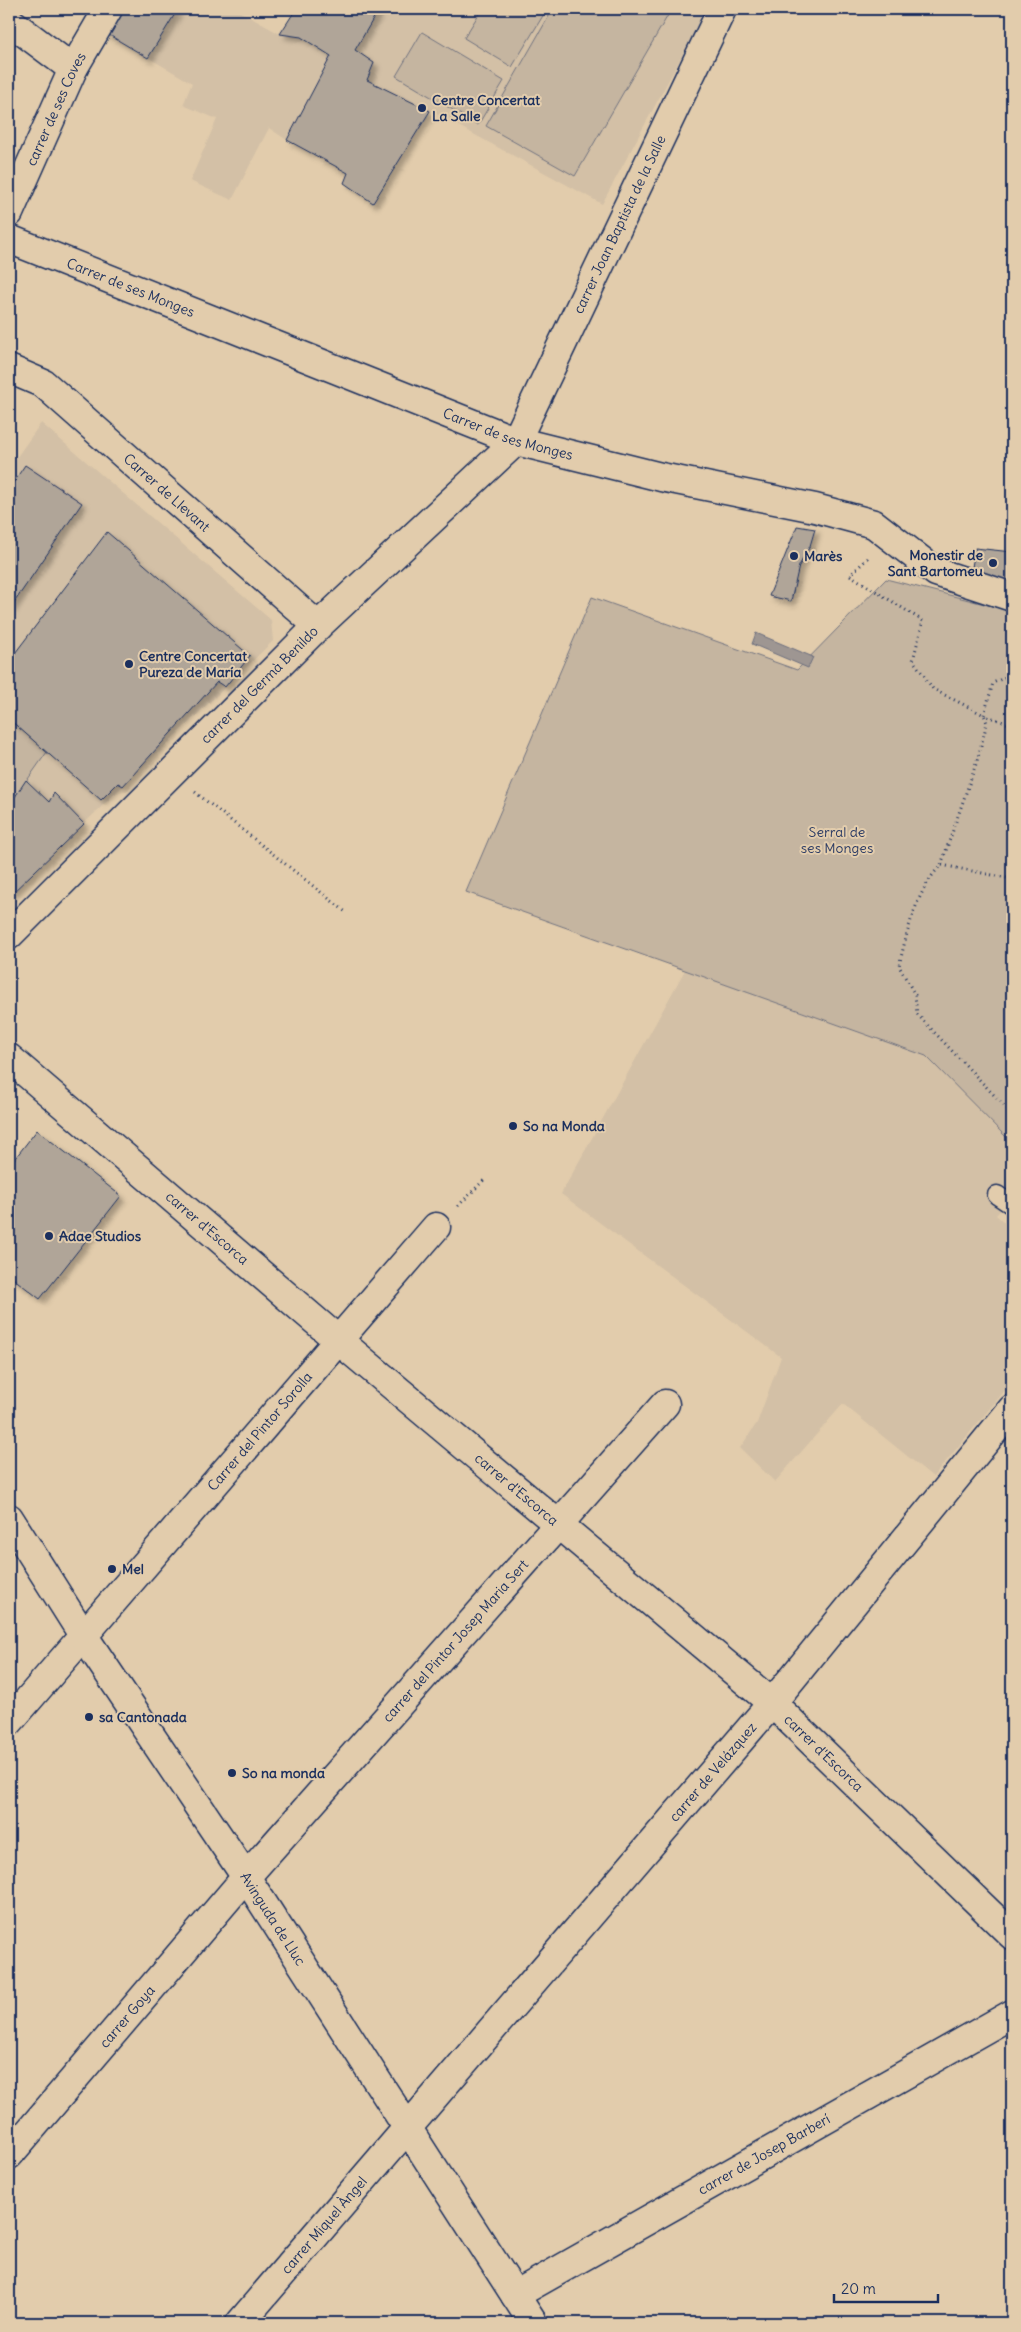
<svg xmlns="http://www.w3.org/2000/svg" width="1021" height="2332" viewBox="0 0 1021 2332" font-family="Delius,sans-serif">
<style>
.built{fill:#d3c0a6}
.green{fill:#c5b5a0;stroke:#70727f}
.water{fill:#9e9692;stroke:#6a6d7d}
.building{fill:#b0a598;stroke:#1b2f5e;filter:url(#shadow)}
.lines{fill:none;stroke-linecap:round;stroke-linejoin:round}
.lane-casing{stroke:#1b2f5e;stroke-width:21}
.street-casing{stroke:#1b2f5e;stroke-width:31}
.secondary-casing{stroke:#1b2f5e;stroke-width:31}
.path{stroke:#1b2f5e;stroke-width:3;stroke-dasharray:1 4;stroke-linecap:butt}
.lane{stroke:#e2ccac;stroke-width:18}
.street{stroke:#e2ccac;stroke-width:28}
.secondary{stroke:#e2ccac;stroke-width:28}
.poi-dot{fill:#1b2f5e;stroke:#e2ccac;stroke-width:2}
.labels{text-anchor:middle;dominant-baseline:central;stroke-width:4;stroke-linejoin:round;paint-order:stroke}
.poi-label{font-size:14px;font-weight:bold;fill:#1b2f5e;stroke:#e2ccac;text-anchor:start}
.street-label{font-size:14px;fill:#1b2f5e;stroke:#e2ccac}
.park-label{font-size:14px;fill:#2c3c65;stroke:#e2ccac}
</style>
<defs>
<filter id="shadow"><feDropShadow dx="4.5" dy="4.5" stdDeviation="2.5" flood-color="#0004"/></filter>
</defs>
<rect width="100%" height="100%" fill="#e2ccac"/>
<filter id="ink" filterUnits="userSpaceOnUse"><feTurbulence type="fractalNoise" baseFrequency=".02" numOctaves="2"/><feDisplacementMap in="SourceGraphic" scale="10" xChannelSelector="R" yChannelSelector="G"/><feConvolveMatrix kernelMatrix="1 2 1 2 8 2 1 2 1" color-interpolation-filters="sRGB"/></filter>
<g filter="url(#ink)">
<!-- built -->
<path class="built" d="M118,9H235L280,34L296,9H702L706,11L602,204L431,111L373,203L344,183L348,173L287,140L269,128L232,200L190,181L217,119L183,105L192,83L104,32Z
M41,423L271,620L273,641L9,896V468Z
M685,970L926,1056L1012,1143V1198L996,1215L1012,1229V1382L933,1477L843,1404L775,1482L740,1448L757,1423L781,1357L561,1194Z"/>
<!-- green -->
<path class="green" d="M482,9H547L512,67L464,38Z
M553,9L671,10L575,176L486,126Z
M422,32L504,81L478,125L396,76Z
M886,579L1012,611V1143L926,1056L466,892L592,597L797,670Z
M9,719L47,752L9,806Z"/>
<!-- water -->
<path class="water" d="M756,633L813,657L808,668L752,644Z"/>
<!-- building -->
<path class="building" d="M118,9H178L148,58L104,32Z
M296,9H379L355,50L374,63L367,80L430,111L373,203L344,183L348,173L287,140L331,56L301,37L280,34Z
M25,465L82,503L9,610V489Z
M797,526L815,529L810,546L799,566L791,601L769,596Z
M107,532L250,656L225,687L217,682L123,786L118,783L101,800L9,719V661Z
M975,548L1012,552V585L971,574Z
M26,780L49,802L54,793L84,824L9,896V806Z
M37,1130L121,1196L40,1299L9,1275V1166Z"/>
<g class="lines">
<defs>
<path id="lane" d="M997,1195L1012,1205"/>
<g id="street">
<path d="M9,21L73,69"/>
<path id="s1" d="M9,213L73,69L108,9"/>
<path id="s2" d="M9,239L516,441L661,477L815,508L874,524L936,572L1012,597"/>
<path id="s3" d="M9,369L44,384L318,626"/>
<path id="s4" d="M9,935L318,626L516,441L722,9"/>
<path id="s5" d="M9,1058L338,1340L772,1703L1012,1935"/>
<path id="s6" d="M9,1722L436,1227"/>
<path id="s7" d="M9,2155L246,1877L665,1404"/>
<path id="s8" d="M515,2295L1012,2014"/>
<path id="s9" d="M240,2323L772,1703L1012,1409"/>
</g>
<g id="secondary">
<path id="s10" d="M9,1518L83,1635L246,1877L533,2323"/>
</g>
</defs>
<!-- lane casing -->
<use href="#lane" class="lane-casing"/>
<!-- street casing -->
<use href="#street" class="street-casing"/>
<!-- secondary casing -->
<use href="#secondary" class="secondary-casing"/>
<!-- path -->
<path class="path" d="M868,558L850,575L923,621L913,660L933,689L984,715L987,723L977,761L941,865C916,891 907,932 899,966L915,995L917,1014L1012,1114
M1012,672V674L993,683L984,715L1012,725
M195,792L347,913
M942,865L1012,879
M458,1206L484,1180"/>
<!-- lane -->
<use href="#lane" class="lane"/>
<!-- street -->
<use href="#street" class="street"/>
<!-- secondary -->
<use href="#secondary" class="secondary"/>
</g>
</g>
<!-- markers -->
<g class="poi-dot">
<circle cx="422" cy="108" r="5"/>
<circle cx="794" cy="556" r="5"/>
<circle cx="993" cy="563" r="5"/>
<circle cx="129" cy="664" r="5"/>
<circle cx="513" cy="1126" r="5"/>
<circle cx="49" cy="1236" r="5"/>
<circle cx="112" cy="1569" r="5"/>
<circle cx="89" cy="1717" r="5"/>
<circle cx="232" cy="1773" r="5"/>
</g>
<g class="labels">
<!-- poi labels -->
<g class="poi-label">
<text x="432" y="100">Centre Concertat<tspan x="432" dy="16">La Salle</tspan></text>
<text x="983" y="555" text-anchor="end">Monestir de<tspan x="983" dy="16">Sant Bartomeu</tspan></text>
<text x="804" y="556">Marès</text>
<text x="139" y="656">Centre Concertat<tspan x="139" dy="16">Pureza de María</tspan></text>
<text x="523" y="1126">So na Monda</text>
<text x="59" y="1236">Adae Studios</text>
<text x="122" y="1569">Mel</text>
<text x="99" y="1717">sa Cantonada</text>
<text x="242" y="1773">So na monda</text>
</g>
<!-- street labels -->
<g class="street-label">
<text stroke="none"><textPath href="#s1" startOffset="114">carrer de ses Coves</textPath></text>
<text stroke="none"><textPath href="#s4" startOffset="948">carrer Joan Baptista de la Salle</textPath></text>
<text stroke="none"><textPath href="#s2" startOffset="131">Carrer de ses Monges</textPath></text>
<text stroke="none"><textPath href="#s2" startOffset="536">Carrer de ses Monges</textPath></text>
<text stroke="none"><textPath href="#s3" startOffset="202">Carrer de Llevant</textPath></text>
<text stroke="none"><textPath href="#s4" startOffset="354">carrer del Germà Benildo</textPath></text>
<text stroke="none"><textPath href="#s5" startOffset="261">carrer d'Escorca</textPath></text>
<text stroke="none"><textPath href="#s6" startOffset="384">Carrer del Pintor Sorolla</textPath></text>
<text stroke="none"><textPath href="#s5" startOffset="666">carrer d'Escorca</textPath></text>
<text stroke="none"><textPath href="#s7" startOffset="681">carrer del Pintor Josep Maria Sert</textPath></text>
<text stroke="none"><textPath href="#s5" startOffset="1071">carrer d'Escorca</textPath></text>
<text stroke="none"><textPath href="#s9" startOffset="726">carrer de Velázquez</textPath></text>
<text stroke="none"><textPath href="#s10" startOffset="480">Avinguda de Lluc</textPath></text>
<text stroke="none"><textPath href="#s7" startOffset="182">carrer Goya</textPath></text>
<text stroke="none"><textPath href="#s8" startOffset="286">carrer de Josep Barberí</textPath></text>
<text stroke="none"><textPath href="#s9" startOffset="129">carrer Miquel Àngel</textPath></text>
</g>
<!-- park labels -->
<g class="park-label">
<text x="837" y="832">Serral de<tspan x="837" dy="16">ses Monges</tspan></text>
</g>
</g>
<!-- margin -->
<rect width="1021" height="2332" fill="none" stroke="#e2ccac" stroke-width="30"/>
<rect x="15" y="15" width="991" height="2302" fill="none" stroke="#1b2f5e" stroke-width="2" filter="url(#ink)"/>
<!-- scale -->
<path d="M834 2294v8h104v-8" fill="none" stroke="#1b2f5e" stroke-width="2.5"/>
<text x="841" y="2294" font-size="15" fill="#1b2f5e" stroke="#e2ccac" stroke-width="4" paint-order="stroke">20 m</text>
</svg>
